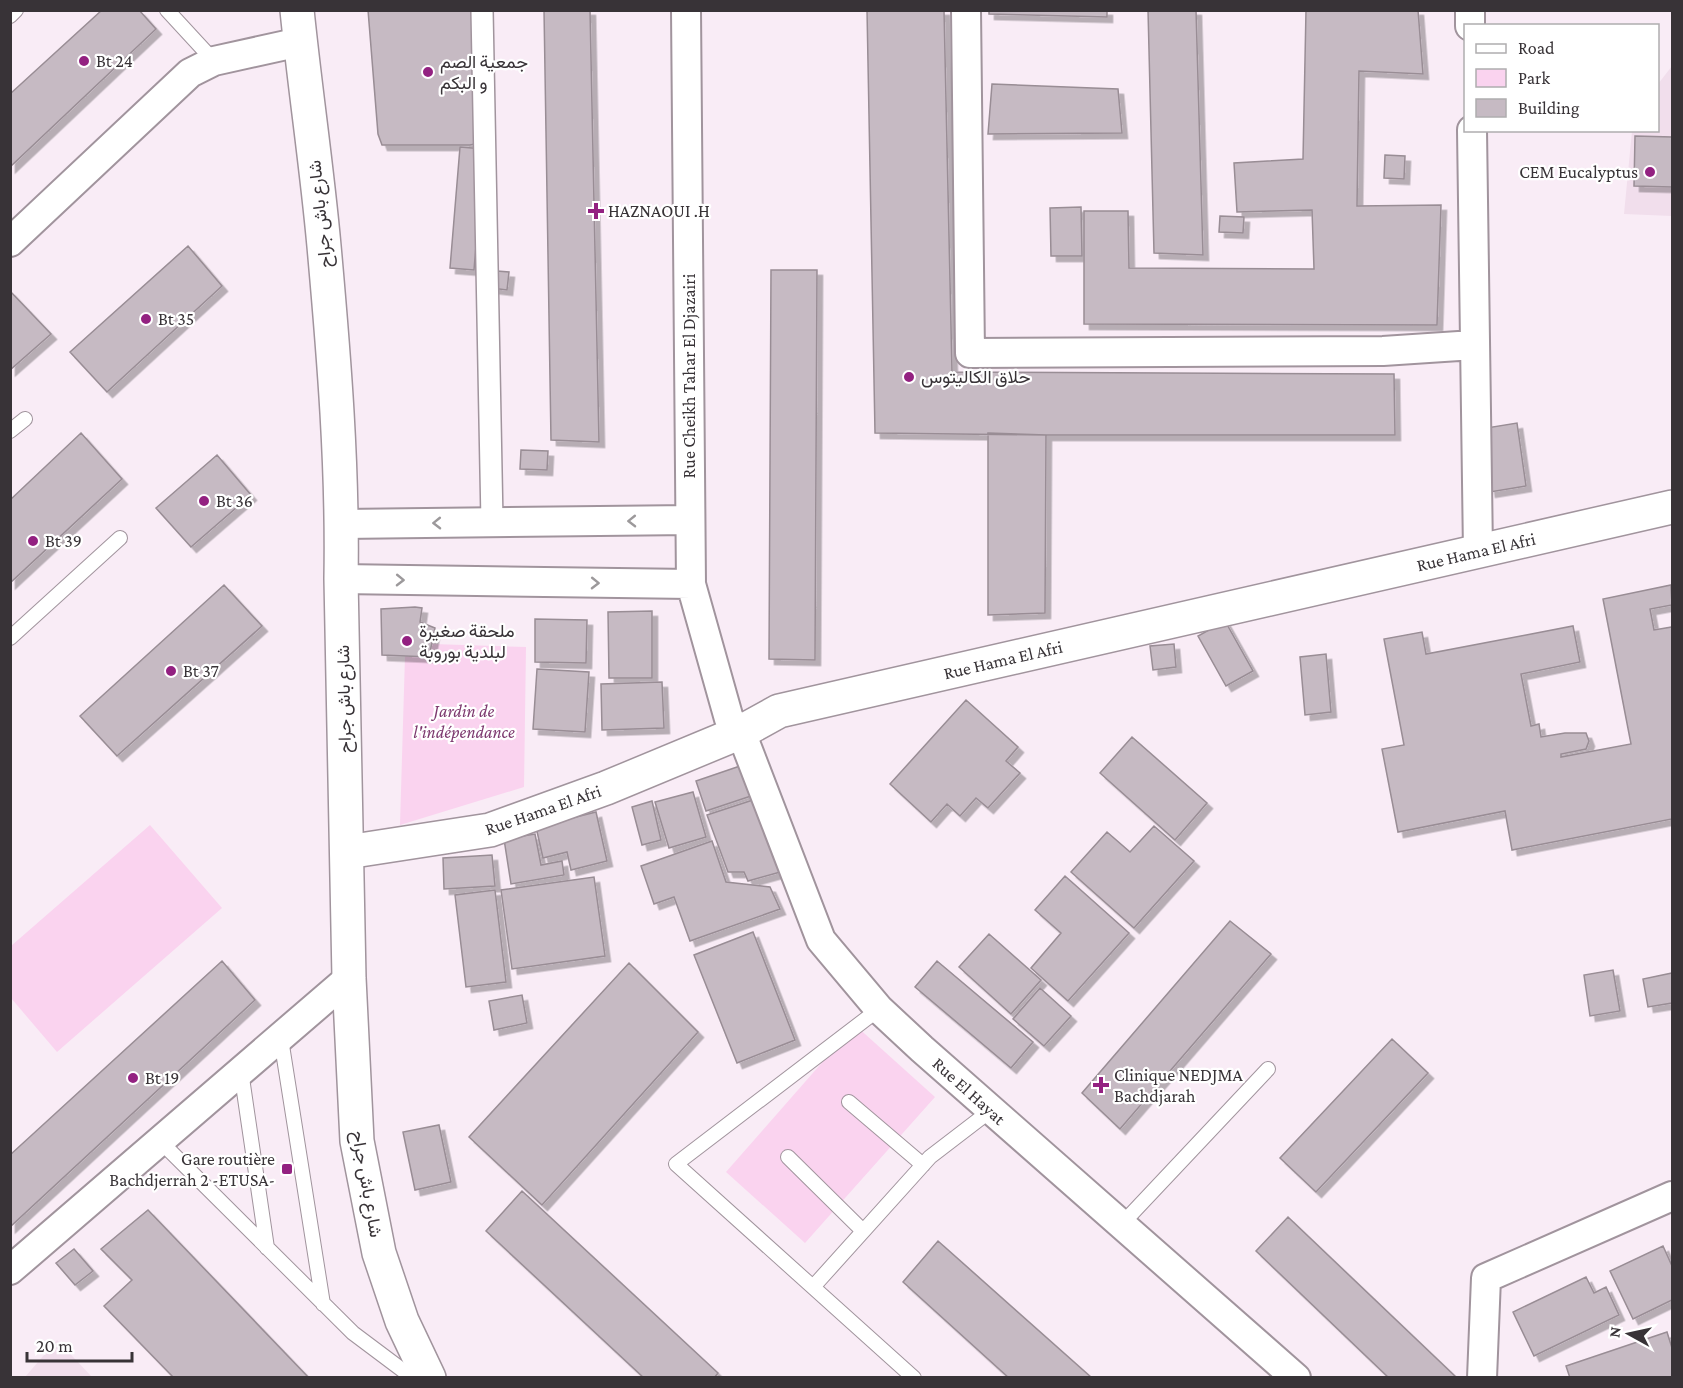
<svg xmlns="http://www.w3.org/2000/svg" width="1683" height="1388" viewBox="0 0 1683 1388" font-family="'Crimson Pro',Vazirmatn,serif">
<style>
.built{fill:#f1deec}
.green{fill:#fad3ef}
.building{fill:#c6bac3;stroke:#998d95;stroke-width:1.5;filter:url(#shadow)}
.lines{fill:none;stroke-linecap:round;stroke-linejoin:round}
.service-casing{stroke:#a1949d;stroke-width:16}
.pedestrian-casing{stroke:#a1949d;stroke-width:24}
.minor-casing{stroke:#a1949d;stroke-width:32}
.tertiary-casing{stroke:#a1949d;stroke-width:36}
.secondary-casing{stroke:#a1949d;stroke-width:36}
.service{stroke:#fff;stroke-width:14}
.pedestrian{stroke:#fff;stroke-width:21}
.minor{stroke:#fff;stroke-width:28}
.tertiary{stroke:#fff;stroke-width:33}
.secondary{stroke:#fff;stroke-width:33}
.oneway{stroke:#9c999b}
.poi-dot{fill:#932181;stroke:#fff;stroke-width:2}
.labels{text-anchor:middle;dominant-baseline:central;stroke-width:4.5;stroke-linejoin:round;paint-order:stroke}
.poi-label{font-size:18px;fill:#383337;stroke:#fff;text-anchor:start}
.street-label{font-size:18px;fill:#383337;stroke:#fff}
.park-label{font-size:18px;font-style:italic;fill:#7d396f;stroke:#fff}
</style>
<defs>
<filter id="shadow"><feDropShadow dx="5.5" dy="5.5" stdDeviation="0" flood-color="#0004"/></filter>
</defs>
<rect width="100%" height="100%" fill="#f9ecf6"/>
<!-- built -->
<path class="built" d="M1672,66V216L1624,214L1632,131L1658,130V84Z
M57,1340L92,1377H25Z"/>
<!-- green -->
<path class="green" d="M401,643L526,647L524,787L400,825L405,656Z
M150,825L222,908L57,1052L11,998V946Z
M855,1025L935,1097L805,1243L726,1172Z"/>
<!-- building -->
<path class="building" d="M102,10H139L156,29L10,167V94Z
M368,10H481L484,142L470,145H382L378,134Z
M544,10H590L599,442L551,440Z
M867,10H944L952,372L1394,374L1395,435H1046L875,433Z
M989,10H1107V17L989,14Z
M1148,10H1196L1203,255L1154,253Z
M1306,10H1418L1423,74L1359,71L1357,206L1441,205L1437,325L1084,324V211H1128L1129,268L1314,269L1312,210L1237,212L1234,163L1303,159Z
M992,84L1118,89L1122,133L988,134Z
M1635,136L1672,137V187L1634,186Z
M460,147L484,149L474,270L450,268Z
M1385,155L1405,156L1404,179L1384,178Z
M1081,207L1082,256H1051L1050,208Z
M1220,216L1244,217L1243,233L1219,232Z
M188,246L222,286L107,392L70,352Z
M484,270L509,272L507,290L483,287Z
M771,270H817L815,660L769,659Z
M10,291L51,334L10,370Z
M1517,423L1526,486L1490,492L1480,429Z
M81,433L122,479L10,583V500Z
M988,433L1046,435L1045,613L988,615Z
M521,450L548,451L547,470L520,469Z
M217,455L251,495L191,547L156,508Z
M224,585L262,626L117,756L80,716Z
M1671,585L1672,605L1650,609L1654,630L1672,627V819L1512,850L1505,811L1398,832L1382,749L1404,745L1384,639L1422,632L1426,654L1573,626L1580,662L1521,674L1531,726L1539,724L1541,737L1565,733H1586L1589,741L1586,749L1561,754V757L1631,744L1603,599Z
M415,607L422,608L420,622L435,628L429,657L382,655L381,609Z
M652,611V678H609L608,612Z
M535,619L587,620L586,663L535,662Z
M1225,621L1253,671L1226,686L1198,636Z
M1174,644L1176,667L1153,670L1150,646Z
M1326,654L1331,712L1305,715L1300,657Z
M537,669L589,672L585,732L533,729Z
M662,682L664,728L602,730L601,684Z
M966,700L1018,747L1006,761L1020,773L988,808L976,798L960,816L947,804L931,822L890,784Z
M1132,737L1207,803L1175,840L1100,773Z
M740,766L751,796L706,811L696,781Z
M693,792L706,837L669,848L655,802Z
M762,797L784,871L748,881L744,872H728L707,815Z
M652,801L661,840L642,845L632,807Z
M596,812L607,861L571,870L567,852L543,858L536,827Z
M1154,826L1194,861L1134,928L1071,872L1107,832L1130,852Z
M535,834L541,865L562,861L564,875L511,884L504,839Z
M712,841L726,882L770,887L780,909L690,941L674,897L654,904L641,866Z
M492,855L495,886L444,889L443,858Z
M1065,876L1129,933L1068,1001L1031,968L1061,933L1035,910Z
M594,877L605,956L512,969L501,890Z
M495,890L506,982L466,987L455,895Z
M1230,921L1271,954L1120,1129L1082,1093Z
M753,932L795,1040L737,1063L694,955Z
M989,934L1041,980L1011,1014L959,967Z
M222,961L255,1000L10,1227V1155Z
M937,961L1033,1042L1011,1068L915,987Z
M629,963L698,1032L542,1205L469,1137Z
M1613,970L1620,1011L1590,1016L1584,975Z
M1672,973V1003L1648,1007L1643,979Z
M1040,988L1071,1016L1044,1046L1013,1019Z
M522,995L527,1023L494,1030L489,1001Z
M1392,1039L1428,1073L1316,1192L1280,1158Z
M439,1125L451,1182L415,1190L403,1132Z
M522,1191L718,1373L714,1378H644L486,1231Z
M148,1210L309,1378H174L104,1306L132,1280L101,1249Z
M1288,1217L1457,1378H1389L1256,1251Z
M938,1241L1092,1378H1009L903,1282Z
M1663,1246L1672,1266V1300L1633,1319L1610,1271Z
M74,1249L93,1271L75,1285L56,1263Z
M1586,1277L1594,1293L1606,1287L1619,1315L1534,1356L1513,1312Z
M1667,1332L1672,1348V1378H1570L1566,1366Z"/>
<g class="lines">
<defs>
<path id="service" d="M167,10L214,61
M10,16L16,10
M10,431L25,419
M10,638L120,538
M879,1009L676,1164L914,1378
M281,1039L323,1304
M241,1071L267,1248
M849,1102L923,1165
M159,1140L353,1333L413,1378
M788,1157L863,1231
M1121,1225L1268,1069
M813,1287L930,1157L990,1111"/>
<path id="pedestrian" d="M482,10L492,522"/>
<path id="minor" d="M686,10L691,584L729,719L741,732L821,940L879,1009L922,1049L1296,1378
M966,10L970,353L1383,351L1474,345
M1470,10V26
M1472,130L1478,552
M10,242L190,73L214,61L300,42
M342,524L690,520
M341,579L691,584
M10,1270L349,978
M1482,1378L1486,1278L1672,1196"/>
<path id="tertiary" d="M347,852L490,830L606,788L741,732L779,711L1672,507"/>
<path id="secondary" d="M297,10C305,89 317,168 324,246C334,357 343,468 341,579L349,978L357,1141L379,1253L402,1321L429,1378"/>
</defs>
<!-- service casing -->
<use href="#service" class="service-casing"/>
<!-- pedestrian casing -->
<use href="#pedestrian" class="pedestrian-casing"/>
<!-- minor casing -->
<use href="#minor" class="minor-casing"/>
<!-- tertiary casing -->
<use href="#tertiary" class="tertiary-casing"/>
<!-- secondary casing -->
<use href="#secondary" class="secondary-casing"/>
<!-- service -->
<use href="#service" class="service"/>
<!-- pedestrian -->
<use href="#pedestrian" class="pedestrian"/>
<!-- minor -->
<use href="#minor" class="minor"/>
<!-- tertiary -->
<use href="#tertiary" class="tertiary"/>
<!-- secondary -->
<use href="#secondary" class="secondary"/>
</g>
<!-- one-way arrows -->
<defs><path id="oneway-chevron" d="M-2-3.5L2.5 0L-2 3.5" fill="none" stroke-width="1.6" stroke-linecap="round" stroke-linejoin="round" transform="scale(1.5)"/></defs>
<g class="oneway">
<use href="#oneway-chevron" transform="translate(632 521) rotate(179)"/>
<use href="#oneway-chevron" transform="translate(437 523) rotate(179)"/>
<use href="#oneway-chevron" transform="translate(400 580) rotate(1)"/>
<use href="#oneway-chevron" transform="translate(595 583) rotate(1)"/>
</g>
<!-- markers -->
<g class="poi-dot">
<circle cx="84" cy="61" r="6"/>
<circle cx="428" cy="72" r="6"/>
<circle cx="1650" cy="172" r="6"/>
<path d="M593 202h6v6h6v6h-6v6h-6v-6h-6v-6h6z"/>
<circle cx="146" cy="319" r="6"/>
<circle cx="909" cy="377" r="6"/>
<circle cx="204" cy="501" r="6"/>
<circle cx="33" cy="541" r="6"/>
<circle cx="407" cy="641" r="6"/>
<circle cx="171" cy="671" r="6"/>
<circle cx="133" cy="1078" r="6"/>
<path d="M1098 1076h6v6h6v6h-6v6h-6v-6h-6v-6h6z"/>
<rect x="281" y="1163" width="12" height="12" rx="3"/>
</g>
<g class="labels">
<!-- poi labels -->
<g class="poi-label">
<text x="96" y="61">Bt 24</text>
<text x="440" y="62">جمعية الصم<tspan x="440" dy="21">و البكم</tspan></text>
<text x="1638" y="172" text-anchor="end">CEM Eucalyptus</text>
<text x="608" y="211">HAZNAOUI .H</text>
<text x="158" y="319">Bt 35</text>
<text x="921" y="377">حلاق الكاليتوس</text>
<text x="216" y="501">Bt 36</text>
<text x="45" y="541">Bt 39</text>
<text x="419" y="631">ملحقة صغيرة<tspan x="419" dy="21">لبلدية بوروبة</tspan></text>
<text x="183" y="671">Bt 37</text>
<text x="1114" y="1075">Clinique NEDJMA<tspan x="1114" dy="21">Bachdjarah</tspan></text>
<text x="145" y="1078">Bt 19</text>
<text x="275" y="1159" text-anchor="end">Gare routière<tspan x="275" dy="21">Bachdjerrah 2 -ETUSA-</tspan></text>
</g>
<!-- street labels -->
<g class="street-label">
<text transform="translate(320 214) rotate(-96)">شارع باش جراح</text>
<text transform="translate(689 376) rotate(-90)">Rue Cheikh Tahar El Djazairi</text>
<text transform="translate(1476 552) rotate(-13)">Rue Hama El Afri</text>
<text transform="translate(1003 660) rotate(-13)">Rue Hama El Afri</text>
<text transform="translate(344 699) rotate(-91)">شارع باش جراح</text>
<text transform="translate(543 810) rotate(-19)">Rue Hama El Afri</text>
<text transform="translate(969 1091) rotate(42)">Rue El Hayat</text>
<text transform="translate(367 1184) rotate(80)">شارع باش جراح</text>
</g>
<!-- park labels -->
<g class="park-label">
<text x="464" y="711">Jardin de<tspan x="464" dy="21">l'indépendance</tspan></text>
</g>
</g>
<!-- border -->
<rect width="1683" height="1388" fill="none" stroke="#383337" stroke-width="24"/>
<!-- legend -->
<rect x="1464" y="24" width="195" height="108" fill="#ffffff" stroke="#afadaf" stroke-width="1.5"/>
<rect x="1476" y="44" width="30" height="9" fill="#ffffff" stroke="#afadaf" stroke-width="1.5"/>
<text x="1518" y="54" font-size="18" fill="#383337">Road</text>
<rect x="1476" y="69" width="30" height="18" fill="#fad3ef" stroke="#afadaf" stroke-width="1.5"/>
<text x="1518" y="84" font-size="18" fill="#383337">Park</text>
<rect x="1476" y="99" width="30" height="18" fill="#c6bac3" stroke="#afadaf" stroke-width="1.5"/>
<text x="1518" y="114" font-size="18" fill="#383337">Building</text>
<!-- north arrow -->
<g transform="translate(1629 1334) rotate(278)" stroke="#ffffff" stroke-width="4.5" paint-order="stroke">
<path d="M0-4.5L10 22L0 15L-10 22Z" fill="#383337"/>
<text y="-9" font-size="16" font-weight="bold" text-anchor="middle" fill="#383337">N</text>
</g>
<!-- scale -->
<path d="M27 1352v9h105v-9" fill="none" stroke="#383337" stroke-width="3"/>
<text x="36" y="1352" font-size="18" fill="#383337" stroke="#ffffff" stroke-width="4.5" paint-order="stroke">20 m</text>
</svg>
